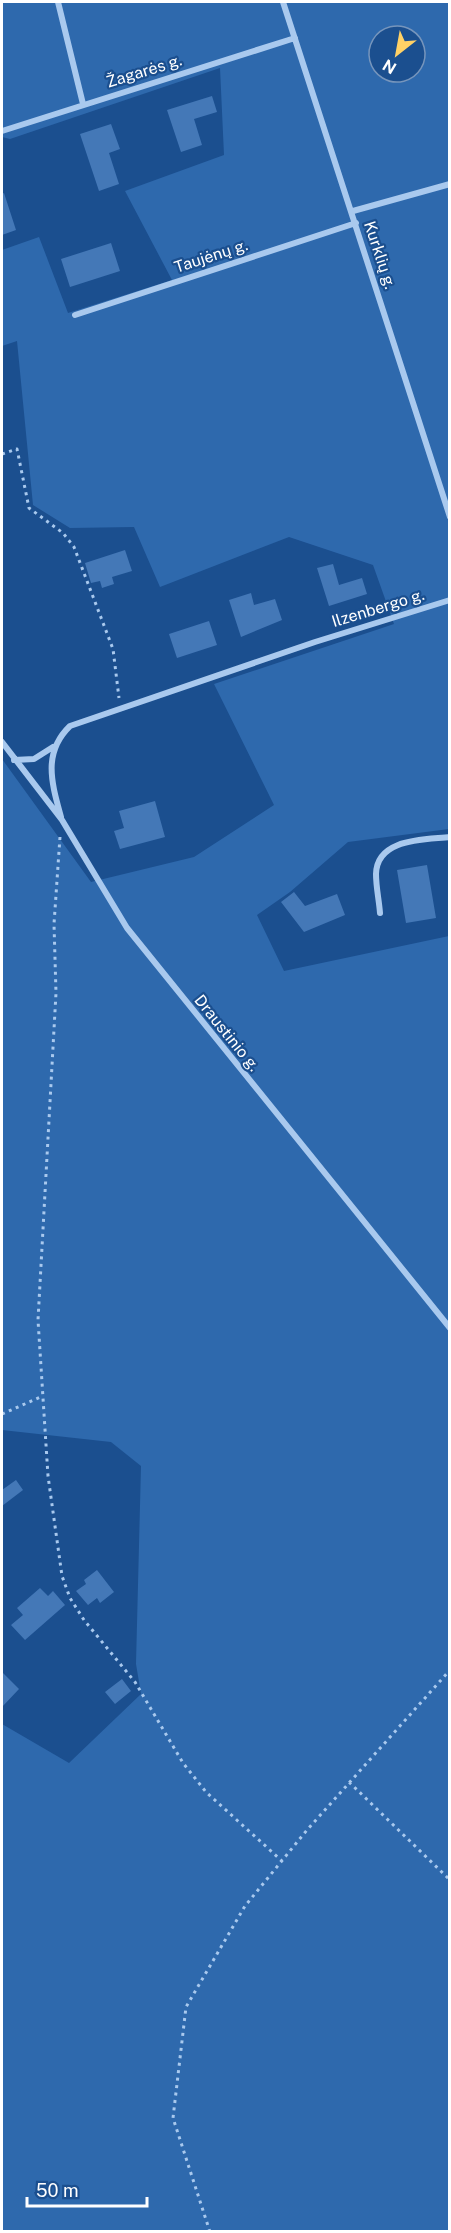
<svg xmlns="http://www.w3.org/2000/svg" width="451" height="2233" viewBox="0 0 451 2233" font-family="'Public Sans',sans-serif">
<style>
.green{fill:#2e69ad;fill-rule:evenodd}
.building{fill:#4478b7}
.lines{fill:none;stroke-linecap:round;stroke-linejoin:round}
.path{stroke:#a9c9ee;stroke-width:3;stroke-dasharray:3 4.5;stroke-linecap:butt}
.street{stroke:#a9c9ee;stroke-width:6}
.labels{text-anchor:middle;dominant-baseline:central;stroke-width:4.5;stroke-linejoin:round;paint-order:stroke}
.street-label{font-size:16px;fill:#fff;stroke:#1b4f8f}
</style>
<rect width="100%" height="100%" fill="#1b4f8f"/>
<!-- green -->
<path class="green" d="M2,2H449V829L348,842L290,892L257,915L284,971L449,936V2231H2V1724L69,1763L141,1694L136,1664L141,1466L111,1442L2,1430V759L91,882L194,857L274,805L214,684L394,624L373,565L289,537L160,587L134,527L70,528L33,505L17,341L2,346V250L39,237L68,313L172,280L125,191L224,155L220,68L10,139L2,137ZM379,36H415V72H379Z"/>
<!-- building -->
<path class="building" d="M212,96L217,112L194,119L202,145L181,152L167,110Z
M111,124L120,149L109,153L119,184L99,191L80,134Z
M4,193L16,230L2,235V194Z
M111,243L120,271L70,287L61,259Z
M125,550L132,571L112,577L114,584L102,588L100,581L91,583L85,563Z
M333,564L339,585L362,578L367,594L329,606L317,568Z
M251,593L254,605L275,599L282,620L241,637L229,600Z
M209,621L217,645L177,658L169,634Z
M155,801L165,837L120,849L114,831L124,828L119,811Z
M427,865L436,918L406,923L397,870Z
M294,892L305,906L337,894L345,915L304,932L281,902Z
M16,1480L23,1490L2,1506V1490Z
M97,1570L114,1592L100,1603L97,1598L88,1605L76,1591L86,1584L84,1580Z
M40,1588L48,1596L53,1591L65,1605L25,1640L11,1625L23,1615L17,1608Z
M2,1672L19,1689L2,1707Z
M122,1679L131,1691L115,1704L105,1692Z"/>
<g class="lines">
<!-- path -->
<path class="path" d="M2,454L17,449L29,508L63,533L74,547L113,649L119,698
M60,837L54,924L56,993L38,1320L48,1476L62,1576L70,1598L84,1620L135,1682L183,1763L206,1792L282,1861
M2,1414L43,1396
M349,1782L450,1880
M210,2232L173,2118L186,2007L245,1906L307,1830L450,1670"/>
<!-- street -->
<path class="street" d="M58,2L83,104
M283,2L450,517
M2,131L295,38
M353,211L450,184
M75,315L356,223
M2,742L62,820L127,928L450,1328
M14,760L34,759L53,747
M61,817C52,784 42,753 70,726L315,642L450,600
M380,913C379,900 376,887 376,874C377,838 424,840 450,837"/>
</g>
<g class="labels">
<!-- street labels -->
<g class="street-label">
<text transform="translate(144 71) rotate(-17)">Žagarės g.</text>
<text transform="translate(380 255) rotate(72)">Kurklių g.</text>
<text transform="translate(211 256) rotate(-18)">Taujėnų g.</text>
<text transform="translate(378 608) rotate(-17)">Ilzenbergo g.</text>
<text transform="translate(227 1033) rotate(51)">Draustinio g.</text>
</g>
</g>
<!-- border -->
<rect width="451" height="2233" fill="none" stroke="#ffffff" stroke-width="6"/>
<!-- north arrow -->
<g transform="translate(397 54) rotate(211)"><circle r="28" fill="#1b4f8f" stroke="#7695bc" stroke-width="1.5"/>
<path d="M0-4.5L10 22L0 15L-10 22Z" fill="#ffd166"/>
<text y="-9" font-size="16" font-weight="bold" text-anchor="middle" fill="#ffffff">N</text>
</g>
<!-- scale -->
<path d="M27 2197v9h120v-9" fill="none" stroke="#ffffff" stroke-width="3"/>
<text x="36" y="2197" font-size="18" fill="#ffffff" stroke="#1b4f8f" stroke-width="4.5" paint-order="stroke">50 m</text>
</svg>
